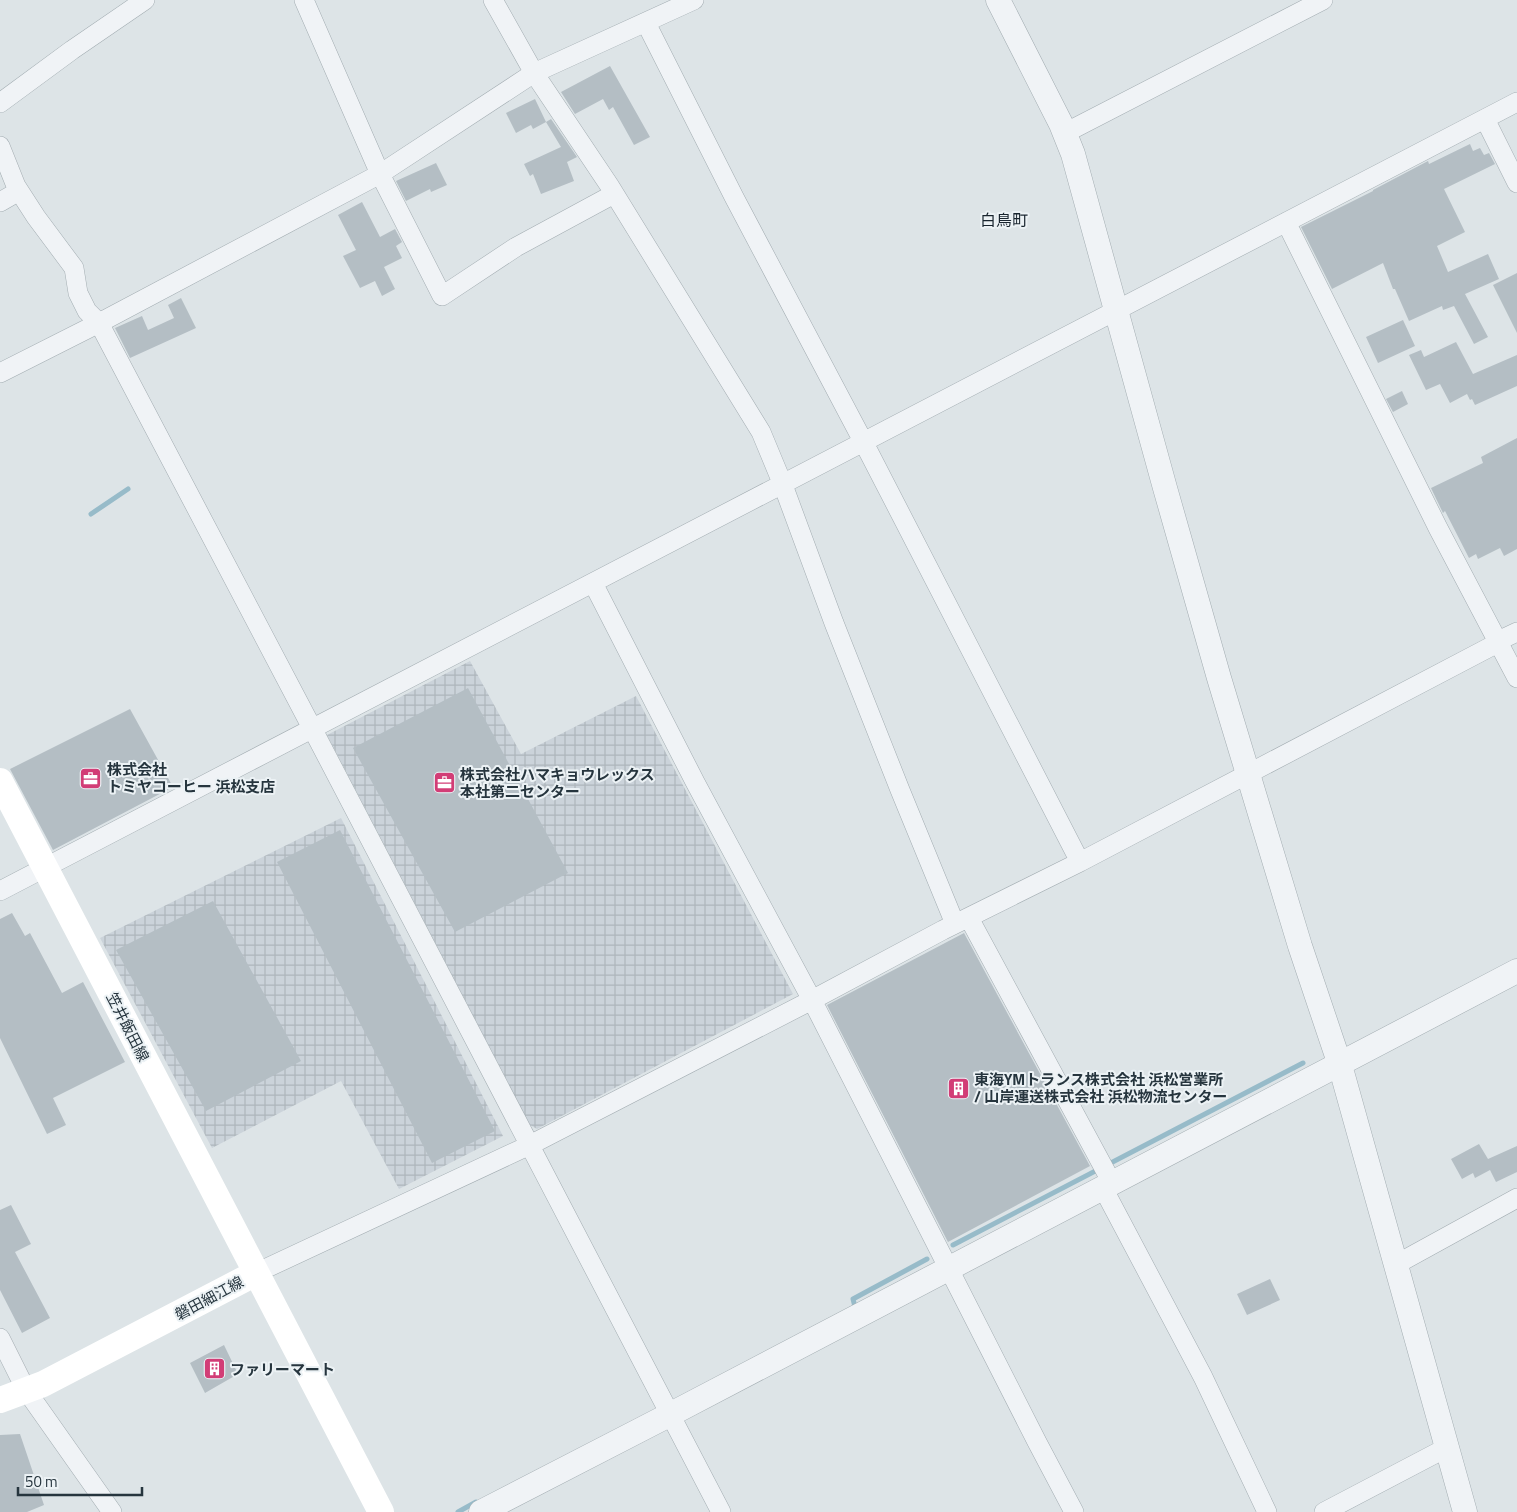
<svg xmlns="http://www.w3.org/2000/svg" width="1517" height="1512" viewBox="0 0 1517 1512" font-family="'Titillium Web','Noto Sans JP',sans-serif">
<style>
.industrial{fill:url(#industrial-grid)}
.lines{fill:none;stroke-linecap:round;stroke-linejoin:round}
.stream{stroke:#97bbc9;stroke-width:5}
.building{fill:#b4bec4}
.minor-casing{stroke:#a2acb1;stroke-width:20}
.tertiary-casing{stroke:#a2acb1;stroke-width:25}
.minor{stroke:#f0f3f6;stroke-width:19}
.tertiary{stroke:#f0f3f6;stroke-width:24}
.secondary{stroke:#fff;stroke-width:26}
.labels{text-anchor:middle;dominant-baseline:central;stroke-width:4;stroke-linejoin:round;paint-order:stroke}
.poi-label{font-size:15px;font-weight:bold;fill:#26353e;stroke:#ecf2f5;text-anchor:start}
.street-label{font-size:15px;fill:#26353e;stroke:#ecf2f5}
.neighbourhood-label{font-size:16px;fill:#19252f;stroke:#ecf2f5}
</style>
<defs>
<pattern id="industrial-grid" width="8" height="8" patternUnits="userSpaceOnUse" patternTransform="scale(1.25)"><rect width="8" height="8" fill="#cbd3da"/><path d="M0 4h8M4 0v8" fill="none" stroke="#aeb6bc"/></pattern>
</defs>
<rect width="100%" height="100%" fill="#dde4e7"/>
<!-- industrial -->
<path class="industrial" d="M470,661L521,754L636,696L793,994L537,1129L530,1125L327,735Z
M341,818L503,1136L399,1189L341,1081L212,1148L100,938Z"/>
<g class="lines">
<!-- stream -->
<path class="stream" d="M91,514L128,489
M953,1245L1303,1063
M851,1309L855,1307L853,1299L927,1259
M458,1512L476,1502"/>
</g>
<!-- building -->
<path class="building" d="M610,66L650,137L634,145L613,107L609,110L603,99L575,114L561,92Z
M535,99L546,122L533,129L531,125L516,133L506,113Z
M551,119L577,157L567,162L574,181L541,194L533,174L530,176L524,164L561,147L546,122Z
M1470,144L1473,151L1480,148L1484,155L1489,153L1495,164L1444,189L1465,232L1437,246L1448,272L1488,254L1499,279L1465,294L1488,337L1474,344L1454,306L1443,310L1442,306L1409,321L1395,289H1393L1383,263L1332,289L1301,227L1373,191V190L1428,161L1429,164Z
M436,163L447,185L431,192L430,189L406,201L396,181Z
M362,202L380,237L395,229L402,242L396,246L402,258L384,267L395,289L382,296L375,281L360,288L343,256L356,250L338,215Z
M1517,273V333L1493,285Z
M181,298L196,328L130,358L115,328L142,316L148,330L174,318L168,305Z
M1403,320L1415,346L1378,363L1366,337Z
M1456,342L1473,374L1517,355V386L1475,405L1472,399L1470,400L1467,394L1450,403L1440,384L1426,390L1409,355L1421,350L1424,357Z
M1402,391L1408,404L1393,412L1386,399Z
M1517,438V549L1504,556L1500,548L1478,559L1476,554L1469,558L1445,511L1443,513L1431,488L1483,463L1481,457Z
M468,688L568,873L455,932L353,748Z
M130,709L173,787L53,850L10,769Z
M340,830L495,1131L432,1163L277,862Z
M213,901L301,1061L206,1111L116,950Z
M12,913L25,936L30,933L62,993L83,982L125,1062L53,1098L66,1125L47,1134L0,1038V919Z
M964,933L1090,1166L948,1242L827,1005Z
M1479,1144L1488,1159L1517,1146V1172L1496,1182L1490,1170L1475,1178L1473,1173L1462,1179L1451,1159Z
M11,1205L31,1244L15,1252L50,1318L22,1333L0,1290V1210Z
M1270,1279L1280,1300L1247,1315L1237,1294Z
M224,1345L238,1374L205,1393L190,1363Z
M20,1434L44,1505L27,1512H0V1435Z"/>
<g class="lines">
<defs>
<path id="minor" d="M304,0L380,174L442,296L516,247L614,194
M493,0L534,73L609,185L761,432L783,485L834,623L900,790L955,924
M646,23L734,197L864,443L1080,862
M0,103L72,50L145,0
M1485,119L1517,183
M1065,133L1323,0
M0,146L16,186L36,217L74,268L78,293L87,311L99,323L312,728L721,1512
M0,202L19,191
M1286,222L1438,528L1517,678
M0,373L99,323L380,174L534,73L694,0
M593,583L695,782L812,1000L1037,1442L1074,1512
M0,891L1517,102
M969,918L1112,1183
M1103,1188L1203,1377L1267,1512
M1395,1265L1517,1198
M256,1273L530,1145L812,1000L943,930L1080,862L1490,647L1498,641L1517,632
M0,1338L26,1390L112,1512
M1324,1512L1446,1448"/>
<path id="tertiary" d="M998,0L1061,124L1073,154L1165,488L1219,678L1300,946L1340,1065L1465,1512
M481,1512L671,1414L1517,971"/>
</defs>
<!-- minor casing -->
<use href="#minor" class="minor-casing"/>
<!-- tertiary casing -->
<use href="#tertiary" class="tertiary-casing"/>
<!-- minor -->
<use href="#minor" class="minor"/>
<!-- tertiary -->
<use href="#tertiary" class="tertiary"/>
<!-- secondary -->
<path class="secondary" d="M0,781L381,1512
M0,1400L43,1384L256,1273"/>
</g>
<!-- icons -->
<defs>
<symbol id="office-square" viewBox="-11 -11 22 22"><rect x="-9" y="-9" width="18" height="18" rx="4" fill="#d23d76" stroke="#ecf2f5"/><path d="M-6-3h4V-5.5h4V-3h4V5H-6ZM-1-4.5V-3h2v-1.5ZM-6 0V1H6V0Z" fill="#fff"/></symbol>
<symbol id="building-square" viewBox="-11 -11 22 22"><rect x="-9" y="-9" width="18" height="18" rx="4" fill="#d23d76" stroke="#ecf2f5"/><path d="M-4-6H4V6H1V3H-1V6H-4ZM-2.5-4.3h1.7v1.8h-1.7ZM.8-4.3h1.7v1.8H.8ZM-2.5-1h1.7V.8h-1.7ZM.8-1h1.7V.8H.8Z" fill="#fff"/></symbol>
</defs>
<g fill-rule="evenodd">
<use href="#office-square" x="78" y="766" width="25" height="25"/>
<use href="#office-square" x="432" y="770" width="25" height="25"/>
<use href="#building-square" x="946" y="1076" width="25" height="25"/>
<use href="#building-square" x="202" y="1356" width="25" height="25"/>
</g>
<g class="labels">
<!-- poi labels -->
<g class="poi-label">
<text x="107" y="769">株式会社<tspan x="107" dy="17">トミヤコーヒー 浜松支店</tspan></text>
<text x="460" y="774">株式会社ハマキョウレックス<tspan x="460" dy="17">本社第二センター</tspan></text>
<text x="974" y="1079">東海YMトランス株式会社 浜松営業所<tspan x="974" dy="17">/ 山岸運送株式会社 浜松物流センター</tspan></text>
<text x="230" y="1369">ファリーマート</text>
</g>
<!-- street labels -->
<g class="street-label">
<text transform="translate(128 1027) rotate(63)">笠井飯田線</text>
<text transform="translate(209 1298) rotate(-28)">磐田細江線</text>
</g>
<!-- neighbourhood labels -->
<g class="neighbourhood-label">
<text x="1004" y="220">白鳥町</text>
</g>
</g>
<!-- scale -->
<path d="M18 1487v8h124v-8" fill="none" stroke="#26353e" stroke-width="2.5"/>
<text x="25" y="1487" font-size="15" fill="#26353e" stroke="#ecf2f5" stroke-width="4" paint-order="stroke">50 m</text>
</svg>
